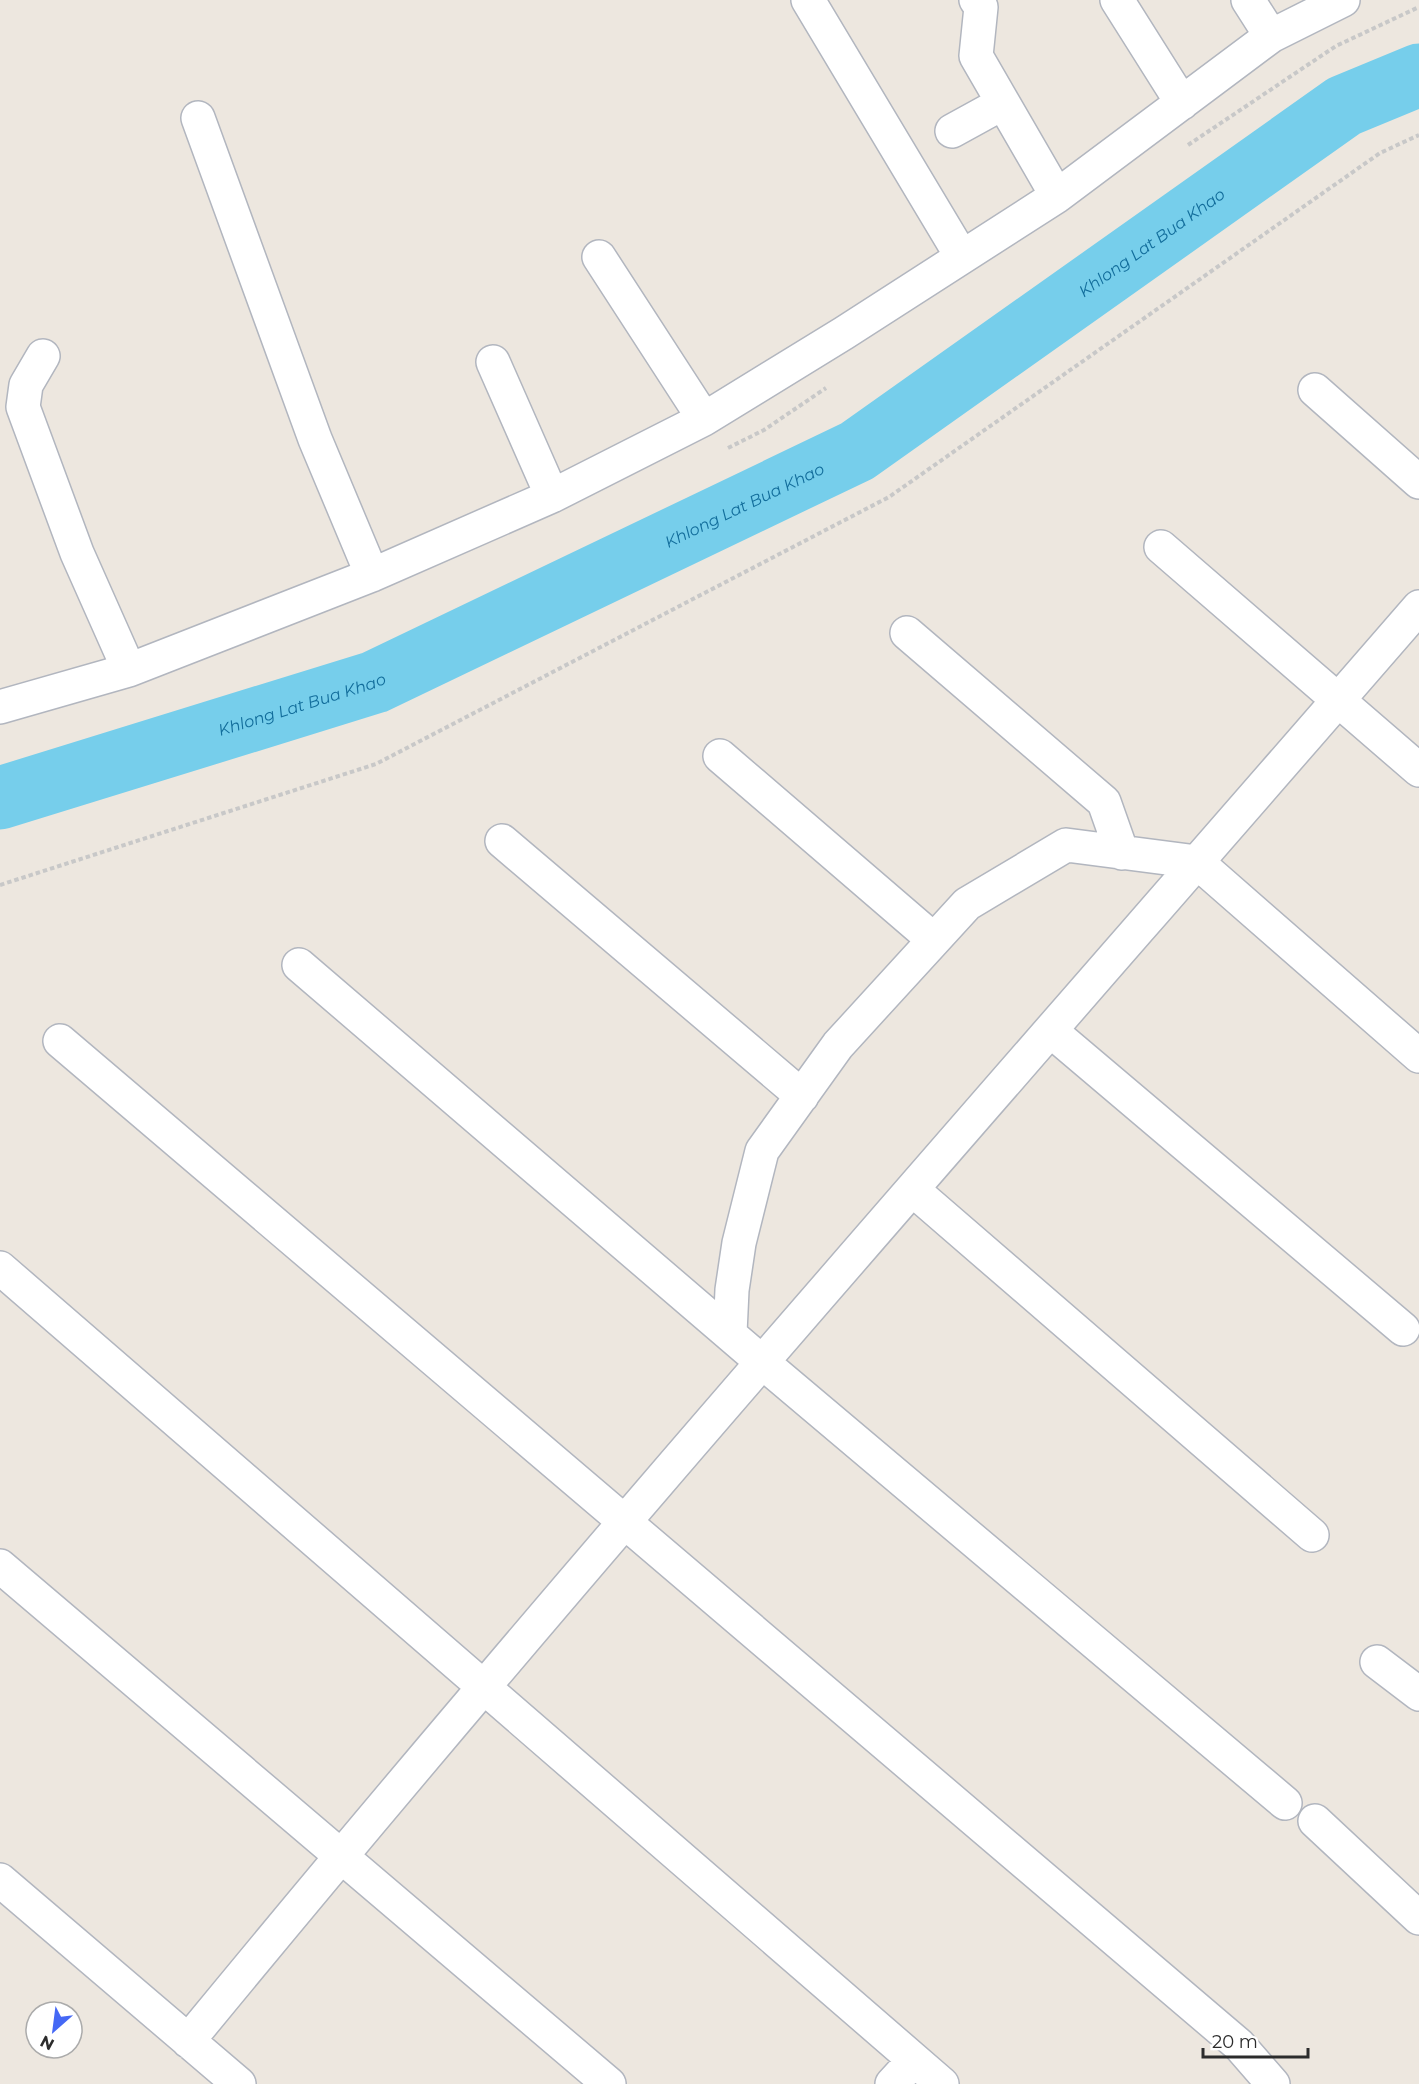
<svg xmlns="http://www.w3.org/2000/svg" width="1419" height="2084" viewBox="0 0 1419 2084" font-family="Montserrat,sans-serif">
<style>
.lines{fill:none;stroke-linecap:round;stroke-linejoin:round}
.river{stroke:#76ceeb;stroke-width:63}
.street-casing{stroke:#b2b6bf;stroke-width:36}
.path{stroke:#c8c8c8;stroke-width:4;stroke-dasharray:4.5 3;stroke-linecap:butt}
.street{stroke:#fff;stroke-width:33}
.labels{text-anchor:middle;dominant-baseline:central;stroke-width:4.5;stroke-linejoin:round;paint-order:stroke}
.water-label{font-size:16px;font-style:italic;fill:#126d9b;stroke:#fff}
</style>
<rect width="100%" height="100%" fill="#ede7df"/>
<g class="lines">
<!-- river -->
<path class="river" id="s1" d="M0,798L375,682L857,451L1344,106L1419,75"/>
<defs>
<path id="street" d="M808,0L962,257
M976,0L981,7L976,56L1057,196
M1117,0L1182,103
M1248,0L1271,36
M198,118L315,439L372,575
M952,131L1003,103
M599,257L704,419
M43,356L26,385L23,407L77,553L129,670
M493,362L552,496
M1315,390L1419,482
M1161,547L1419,770
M907,633L1104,802L1122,853
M0,707L129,670L372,575L552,496L704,419L844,333L1057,196L1271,36L1343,0
M720,756L934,940
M502,841L802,1096
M299,965L762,1362L1285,1803
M1051,1031L1403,1329
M60,1041L1239,2045L1273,2084
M913,1190L1312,1535
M0,1268L942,2084
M730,1333L732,1290L739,1243L762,1151L838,1045L967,904L1066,845L1197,862L1419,1056
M0,1566L609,2084
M1377,1662L1419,1694
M1315,1821L1419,1918
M0,1880L239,2084
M188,2041C588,1554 1006,1083 1419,607
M892,2084L914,2060"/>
</defs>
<!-- street casing -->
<use href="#street" class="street-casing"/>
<!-- path -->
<path class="path" d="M1188,145L1336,46L1419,7
M728,448L764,430L826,388
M0,885L376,764L889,497L1380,153L1419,135"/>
<!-- street -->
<use href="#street" class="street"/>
</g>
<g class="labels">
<!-- water labels -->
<g class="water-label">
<text stroke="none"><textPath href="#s1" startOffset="1288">Khlong Lat Bua Khao</textPath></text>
<text stroke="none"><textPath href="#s1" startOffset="802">Khlong Lat Bua Khao</textPath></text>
<text stroke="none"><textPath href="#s1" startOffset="316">Khlong Lat Bua Khao</textPath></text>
</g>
</g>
<!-- north arrow -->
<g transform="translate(54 2030) rotate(208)"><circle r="28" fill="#ffffff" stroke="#ababab" stroke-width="1.5"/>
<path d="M0-4.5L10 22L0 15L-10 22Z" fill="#4568f5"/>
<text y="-9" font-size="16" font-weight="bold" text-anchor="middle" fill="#2c2c2c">N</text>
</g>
<!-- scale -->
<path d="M1203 2048v9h105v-9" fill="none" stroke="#2c2c2c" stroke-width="3"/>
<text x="1212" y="2048" font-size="18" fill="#2c2c2c" stroke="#ffffff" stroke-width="4.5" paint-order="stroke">20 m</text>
</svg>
